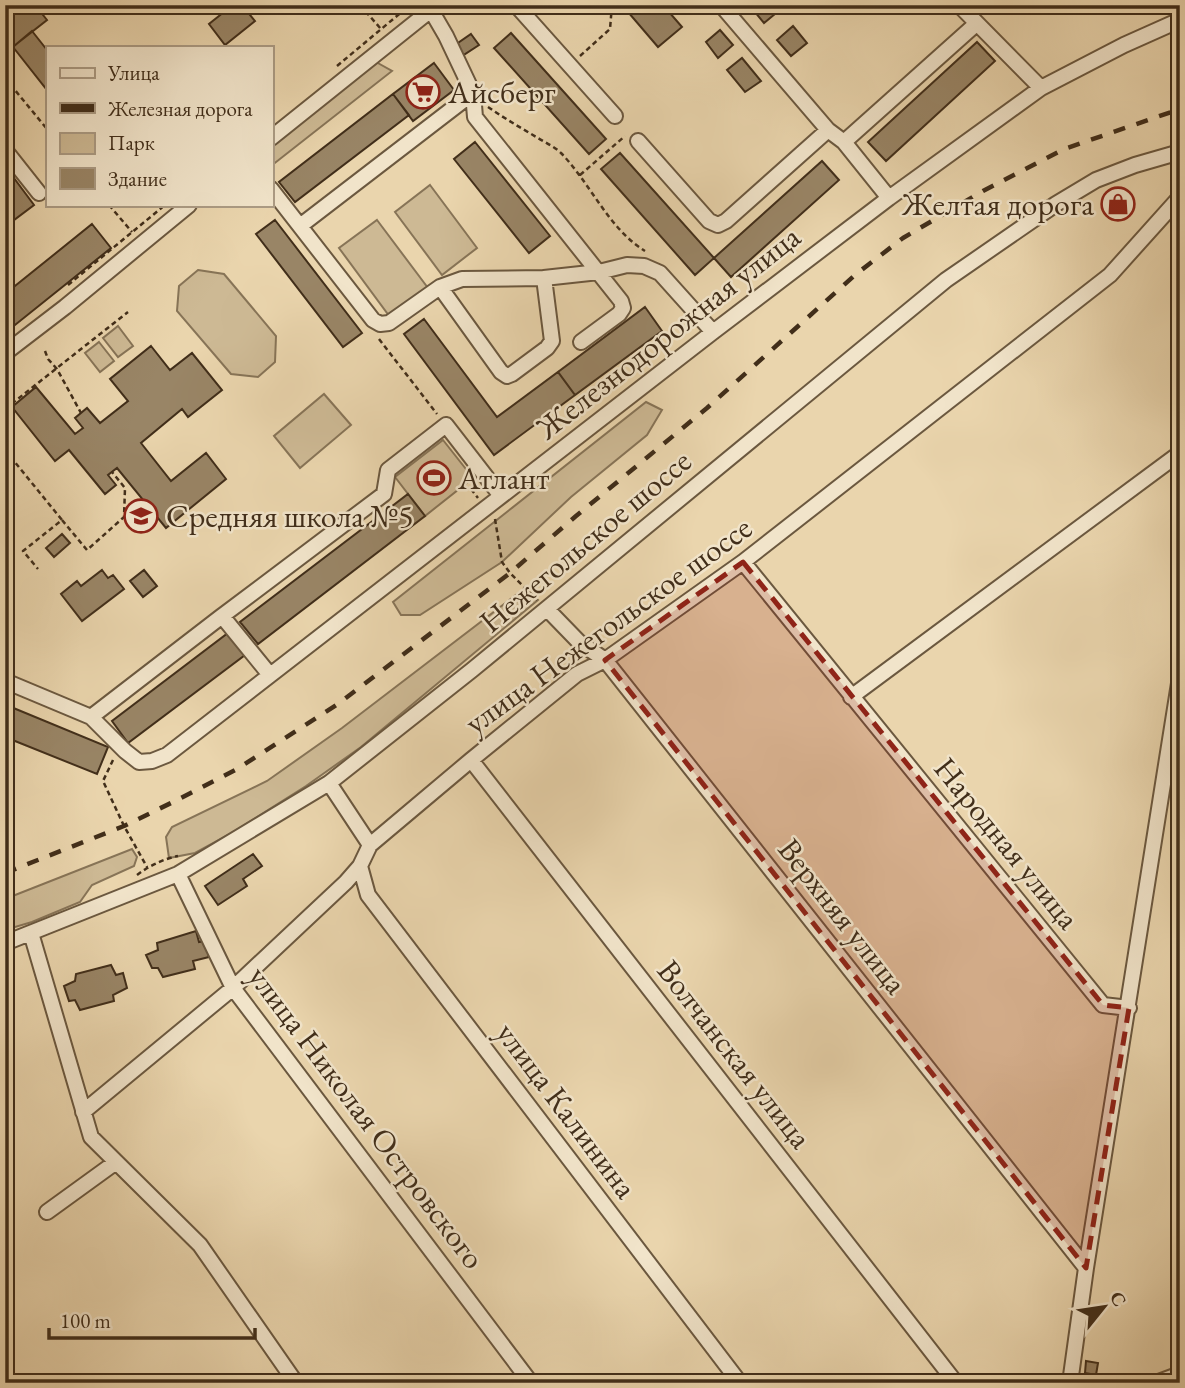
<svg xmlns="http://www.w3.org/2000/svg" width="1185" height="1388" viewBox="0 0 1185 1388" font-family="'EB Garamond',serif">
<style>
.green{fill:#cdb994;stroke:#877457;stroke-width:2}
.building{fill:#998566;stroke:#412e1a;stroke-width:2}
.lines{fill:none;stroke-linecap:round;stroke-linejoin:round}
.minor-casing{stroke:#6b583f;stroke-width:18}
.path{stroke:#412e1a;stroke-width:2.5;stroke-dasharray:5 3.5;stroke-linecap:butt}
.minor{stroke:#f1e4ca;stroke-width:14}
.rail{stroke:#412e1a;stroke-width:4.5;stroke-dasharray:12 12;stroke-linecap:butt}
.marked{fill:#8f2418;fill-opacity:0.2;stroke:#8f2418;stroke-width:5;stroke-dasharray:14 9;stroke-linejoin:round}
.labels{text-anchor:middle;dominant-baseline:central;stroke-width:5;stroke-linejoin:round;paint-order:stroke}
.poi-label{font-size:32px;fill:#412e1a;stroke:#f1e4ca;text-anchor:start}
.street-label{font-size:32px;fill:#412e1a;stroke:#f1e4ca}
</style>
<rect width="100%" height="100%" fill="#ead5ad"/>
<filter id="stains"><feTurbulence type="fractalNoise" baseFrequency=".00286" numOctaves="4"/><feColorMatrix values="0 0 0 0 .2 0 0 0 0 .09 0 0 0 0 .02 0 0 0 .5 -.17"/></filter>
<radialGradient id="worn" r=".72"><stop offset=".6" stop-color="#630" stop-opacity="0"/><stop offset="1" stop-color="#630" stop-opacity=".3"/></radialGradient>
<!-- green -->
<path class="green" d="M376,62L392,71L271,166V145Z
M430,185L477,248L442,275L395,212Z
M377,220L428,288L390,317L339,248Z
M198,270L224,274L276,336L275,362L258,377L231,374L177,311L179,286Z
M118,326L133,346L118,357L103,338Z
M99,342L114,361L100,372L85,353Z
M324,394L351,425L300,468L274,436Z
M646,402L662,410L647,435L571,497L502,562L420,615H401L393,602Z
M443,440L473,478L425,516L395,477Z
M525,588L538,600L361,747L306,786L230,834L195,853L169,858L166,837L172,827L267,781L342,728Z
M132,849L137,857L134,866L92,885L80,902L32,922L5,930V899Z"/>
<!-- building -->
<path class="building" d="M5,5H35L47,20L5,53Z
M226,5H242L255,21L225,45L209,24L229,8Z
M622,5H663L682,27L658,47Z
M752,5H777L781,9L764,23L751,7Z
M793,26L807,43L791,56L777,40Z
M720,30L733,45L718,58L706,42Z
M32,31L47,50V90L13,47Z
M511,33L606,139L589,154L494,48Z
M471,34L479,45L462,56L455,45Z
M977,42L995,61L886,161L868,142Z
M742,58L761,81L745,92L727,70Z
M434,63L454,90L413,121L393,94Z
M393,94L409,115L295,202L279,182Z
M475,142L550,236L529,253L454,159Z
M620,153L714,258L695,275L601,169Z
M822,161L839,180L731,277L714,258Z
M5,166L34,205L14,220L5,209Z
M275,220L362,333L343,347L256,234Z
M92,224L111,248L5,333V294Z
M645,307L662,331L575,395L558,372Z
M424,319L497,417L558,372L575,395L494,455L404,334Z
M151,346L170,370L192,353L222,390L188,417L182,409L141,443L171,481L206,453L226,479L166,528L117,468L108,475L116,485L105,494L69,450L55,461L12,407L36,387L75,434L83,428L75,418L87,408L100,423L128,401L110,379Z
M408,494L425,516L258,644L240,622Z
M62,534L70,543L54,557L46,548Z
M102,570L108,578L113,575L124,589L82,621L61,594L77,581L81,586Z
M144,570L157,586L143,597L130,581Z
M228,633L245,655L128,743L112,721Z
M11,707L108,747L97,774L5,737V721Z
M253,854L262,866L243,879L247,886L218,905L205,886Z
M196,931L199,942L205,941L209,957L193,961L195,969L163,977L158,968H152L146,955L158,950L157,943Z
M111,965L116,975L123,973L127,988L113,995L114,1001L80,1010L75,1000L69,1001L64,986L75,981L76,974Z
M1086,1361L1098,1363L1096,1375L1085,1373Z"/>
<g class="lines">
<defs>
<path id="minor" d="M428,5L446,36L473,93L475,117L621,301L623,308L619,314L581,342
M516,5L615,116
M721,5L828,130L844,142L889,198
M959,5L1041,88
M271,138L437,5
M638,141L709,221L718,225L726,221L828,130
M844,142L976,24
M5,150L39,193
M271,189L373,320L380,324L389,323L440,287L462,279L544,278L599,272L627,265L644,266L660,273L713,332
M300,226L473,93
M440,287L501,372L507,376L512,374L547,348L552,341L544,278
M5,353L65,307L189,205
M743,562L1103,1005L1129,1008
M547,609L579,642L605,660L1086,1268
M270,675L222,616L384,494L388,470L446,425L501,496
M5,681L91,717L125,751L139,762L152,761L167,755L713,332L889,198L1041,88L1124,45L1180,20
M851,697L1180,453
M91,717L222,616
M471,760L956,1383
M329,783L370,845
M360,866L368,895L740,1383
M178,874L233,988L531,1383
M31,933L91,1137L200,1245L296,1383
M5,943L178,874L329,783L472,670L946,280L1056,204L1096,180L1135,165L1180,152
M83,1112L233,988L346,882L360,866L370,845L471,760L577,674L605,660L743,562L1110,275L1180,197
M47,1212L116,1162
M1070,1383L1086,1268L1180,677
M1156,1383L1180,1374"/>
</defs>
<!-- minor casing -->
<use href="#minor" class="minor-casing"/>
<!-- path -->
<path class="path" d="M360,5L381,29
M580,56L610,29L612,5
M337,66L410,5
M5,78L47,129
M488,107C504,118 521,128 538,138C546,143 555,147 561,153C591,184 608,228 645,251
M580,175L625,136
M109,205L132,232
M68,285L165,205
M379,339L437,414
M45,351L48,359L57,369L81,413
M5,409L128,312
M5,450L62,520L23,551L38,569
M471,489L478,498
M495,519L502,562L510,573L537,600
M62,520L87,550L124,517L125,488L112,472
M113,760L103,781L124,826L147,867
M137,875C149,866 163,859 178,856"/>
<!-- minor -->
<use href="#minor" class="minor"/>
<!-- rail -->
<path class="rail" d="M5,873L124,826L171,803L237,769L338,704L510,573L576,516L707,408L855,275L903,238L983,191L1064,149L1180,109"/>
</g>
<!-- marked area -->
<path class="marked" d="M743,562L1103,1005L1129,1008L1086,1268L605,660Z"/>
<!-- icons -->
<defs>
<symbol id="supermarket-ring" viewBox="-11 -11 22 22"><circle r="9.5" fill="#f1e4ca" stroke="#8f2418" stroke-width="1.5"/><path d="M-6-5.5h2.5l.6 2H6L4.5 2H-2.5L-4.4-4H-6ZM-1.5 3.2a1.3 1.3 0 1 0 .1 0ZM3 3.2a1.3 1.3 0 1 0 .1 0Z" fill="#8f2418"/></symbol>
<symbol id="shop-ring" viewBox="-11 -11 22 22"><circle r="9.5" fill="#f1e4ca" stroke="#8f2418" stroke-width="1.5"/><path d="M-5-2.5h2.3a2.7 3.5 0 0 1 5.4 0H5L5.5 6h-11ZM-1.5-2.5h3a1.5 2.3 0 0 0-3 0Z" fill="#8f2418"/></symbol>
<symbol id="stadium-ring" viewBox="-11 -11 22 22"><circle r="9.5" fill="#f1e4ca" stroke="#8f2418" stroke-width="1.5"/><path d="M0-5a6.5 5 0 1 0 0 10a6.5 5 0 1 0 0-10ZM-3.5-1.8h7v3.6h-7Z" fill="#8f2418"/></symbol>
<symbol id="school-ring" viewBox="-11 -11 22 22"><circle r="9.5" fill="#f1e4ca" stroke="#8f2418" stroke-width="1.5"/><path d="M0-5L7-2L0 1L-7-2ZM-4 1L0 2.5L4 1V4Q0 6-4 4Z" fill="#8f2418"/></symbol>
</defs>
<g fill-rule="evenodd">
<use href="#supermarket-ring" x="404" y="73" width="38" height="38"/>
<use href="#shop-ring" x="1099" y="185" width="38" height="38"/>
<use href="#stadium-ring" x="415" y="459" width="38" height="38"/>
<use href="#school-ring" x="122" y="497" width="38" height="38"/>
</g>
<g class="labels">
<!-- poi labels -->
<g class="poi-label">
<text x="448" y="92">Айсберг</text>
<text x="1094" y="204" text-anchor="end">Желтая дорога</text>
<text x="458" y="478">Атлант</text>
<text x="166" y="516">Средняя школа №5</text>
</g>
<!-- street labels -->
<g class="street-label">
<text transform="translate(668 332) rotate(-38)">Железнодорожная улица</text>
<text transform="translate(585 541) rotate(-40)">Нежегольское шоссе</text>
<text transform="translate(608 625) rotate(-36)">улица Нежегольское шоссе</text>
<text transform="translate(1007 843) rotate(51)">Народная улица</text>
<text transform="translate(843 916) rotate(52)">Верхняя улица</text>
<text transform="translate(735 1054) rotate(52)">Волчанская улица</text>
<text transform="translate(567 1110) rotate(53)">улица Калинина</text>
<text transform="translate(367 1117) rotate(53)">улица Николая Островского</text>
</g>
</g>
<!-- margin -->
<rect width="1185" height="1388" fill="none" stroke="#ead5ad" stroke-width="28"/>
<rect x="7" y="7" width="1171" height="1374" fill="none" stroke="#412e1a" stroke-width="3.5"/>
<rect x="14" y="14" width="1157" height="1360" fill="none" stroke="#412e1a" stroke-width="2"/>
<!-- legend -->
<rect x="46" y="46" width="228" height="161" fill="#f1e4ca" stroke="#ab9b84" stroke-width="2"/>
<rect x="60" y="68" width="35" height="10" fill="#f1e4ca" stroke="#ab9b84" stroke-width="2"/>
<text x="108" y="80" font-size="21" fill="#412e1a">Улица</text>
<rect x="60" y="103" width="35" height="10" fill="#412e1a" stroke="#ab9b84" stroke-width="2"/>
<text x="108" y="116" font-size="21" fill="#412e1a">Железная дорога</text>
<rect x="60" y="133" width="35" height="21" fill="#cdb994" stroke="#ab9b84" stroke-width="2"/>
<text x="108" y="150" font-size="21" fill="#412e1a">Парк</text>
<rect x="60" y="168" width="35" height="21" fill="#998566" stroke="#ab9b84" stroke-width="2"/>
<text x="108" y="186" font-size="21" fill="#412e1a">Здание</text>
<!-- north arrow -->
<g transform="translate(1104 1307) rotate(60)" stroke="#f1e4ca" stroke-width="5" paint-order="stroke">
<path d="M0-5L12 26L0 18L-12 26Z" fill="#412e1a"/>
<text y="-10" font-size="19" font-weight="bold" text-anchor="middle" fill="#412e1a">С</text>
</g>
<!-- scale -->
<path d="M49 1328v10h206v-10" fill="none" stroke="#412e1a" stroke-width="3.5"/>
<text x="60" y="1328" font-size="21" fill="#412e1a" stroke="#f1e4ca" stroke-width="5" paint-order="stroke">100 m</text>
<rect width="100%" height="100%" filter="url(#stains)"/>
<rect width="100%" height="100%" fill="url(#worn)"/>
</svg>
